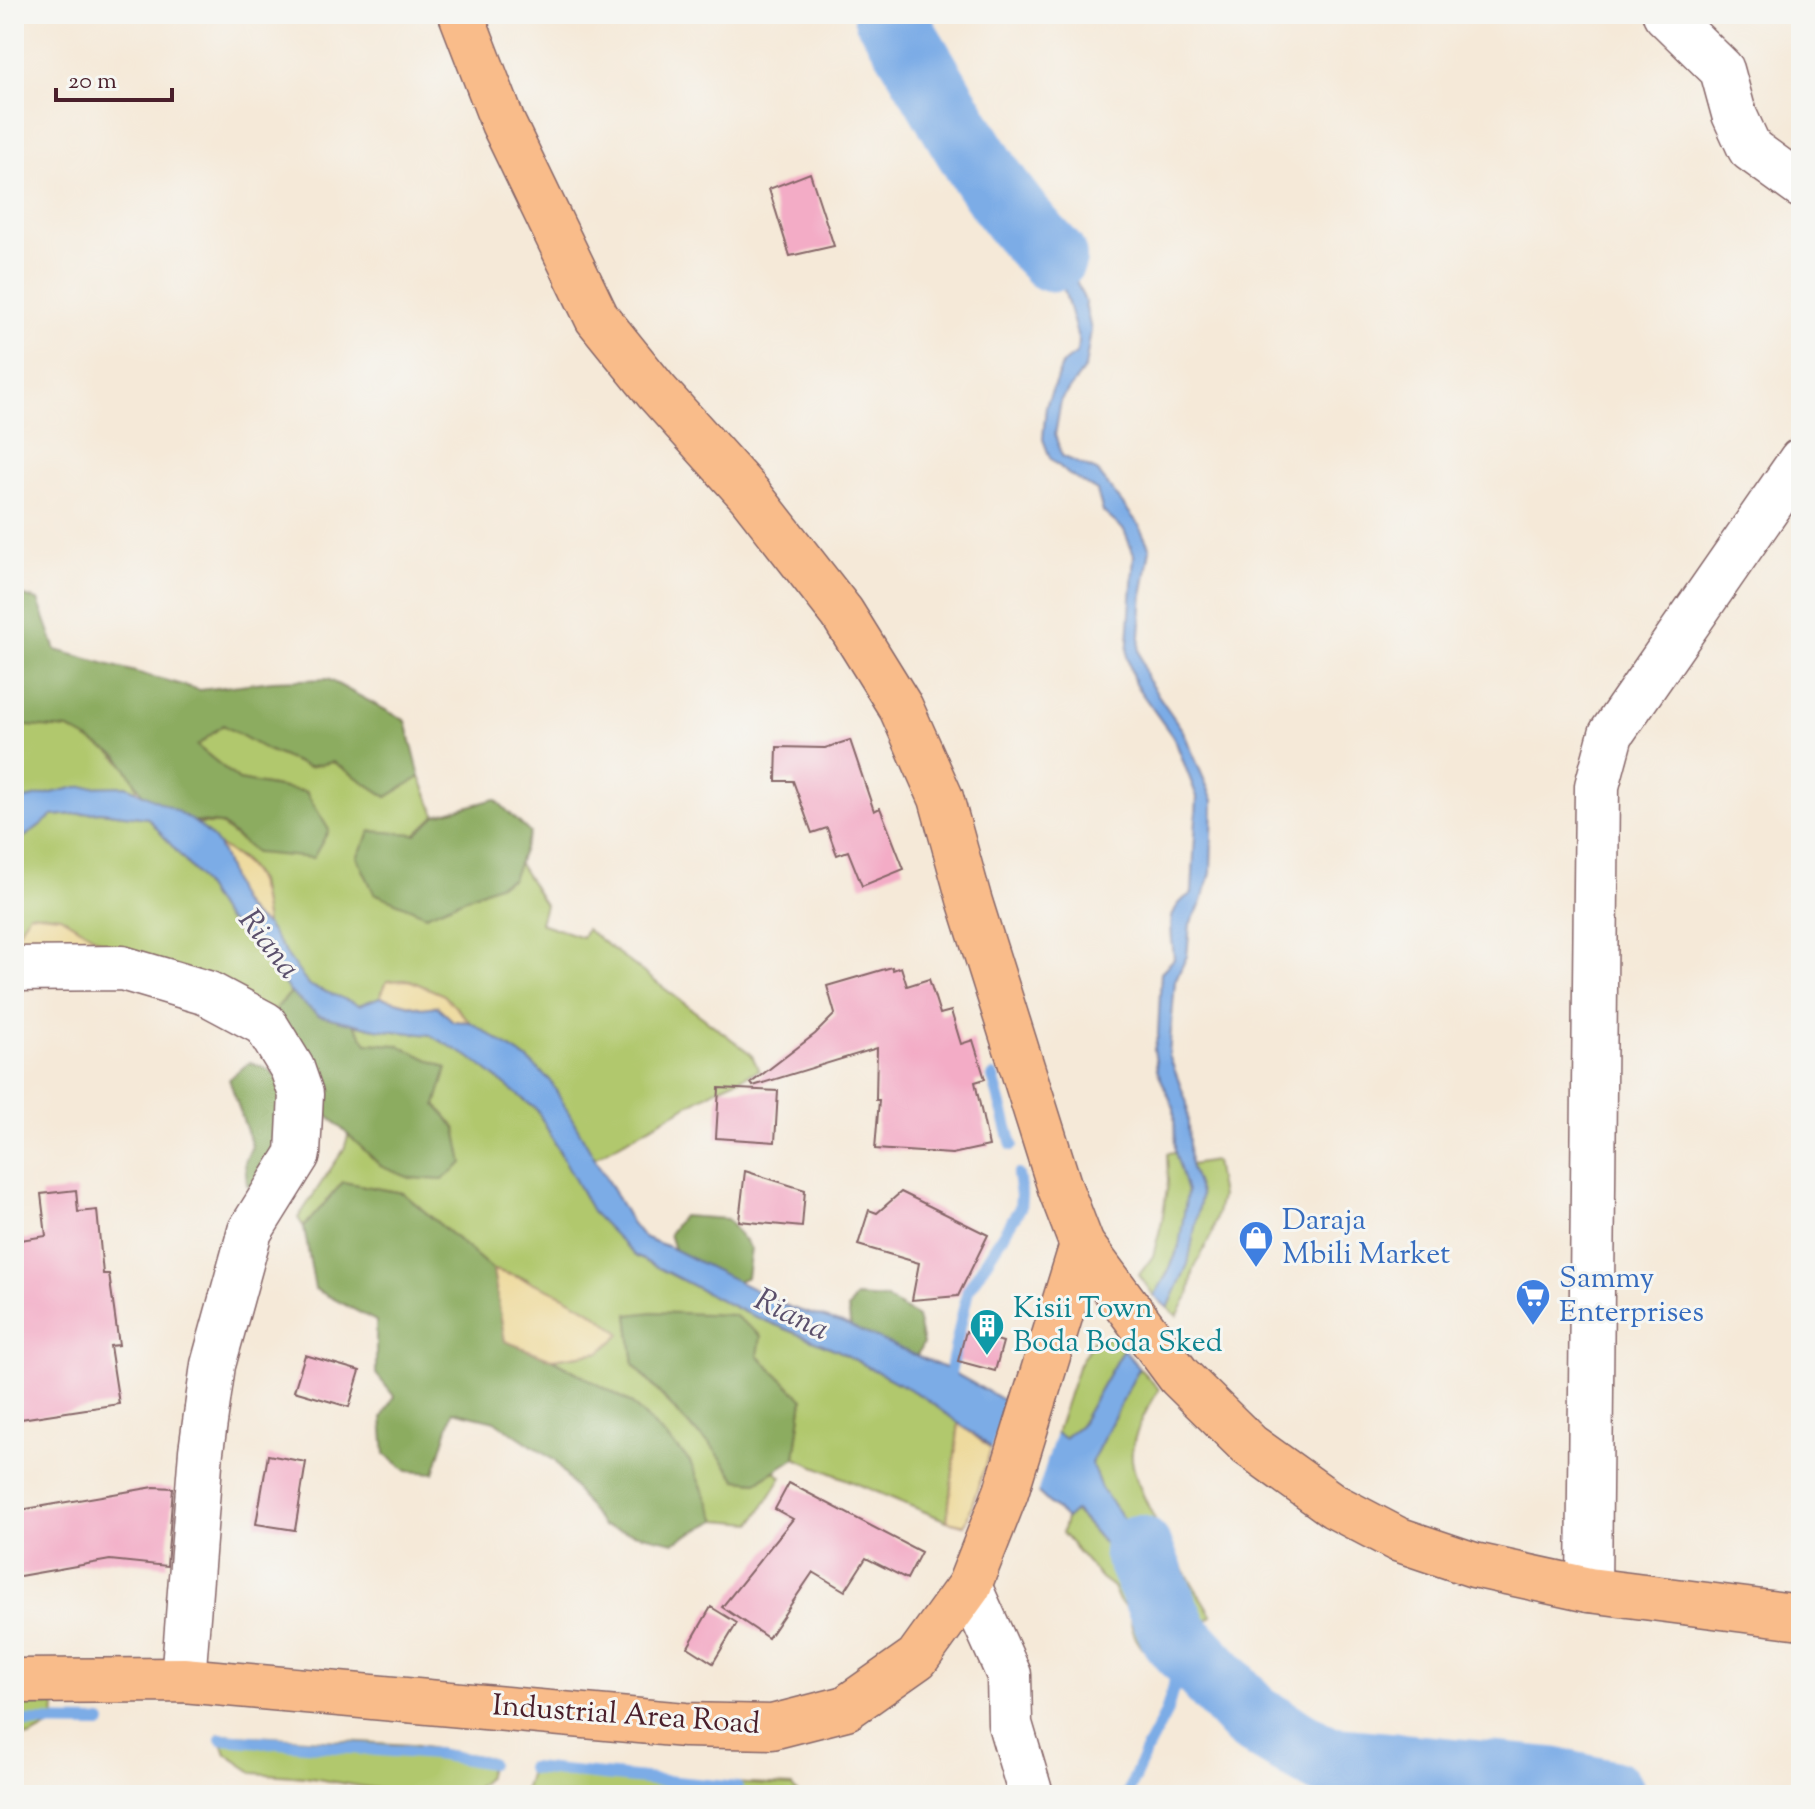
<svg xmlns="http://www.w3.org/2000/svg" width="1815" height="1809" viewBox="0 0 1815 1809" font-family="'Sorts Mill Goudy',serif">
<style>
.green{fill:#b1c86d;stroke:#7e744c;stroke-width:2}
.forest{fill:#8cac60;stroke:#6b6646;stroke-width:2}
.sand{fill:#eeda9e;stroke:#9c7c64;stroke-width:2}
.water{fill:#7bace6;stroke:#626688;stroke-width:2}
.pier{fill:#f5e9d8}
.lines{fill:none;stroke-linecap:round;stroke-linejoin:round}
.stream{stroke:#7bace6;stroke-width:12}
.river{stroke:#7bace6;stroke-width:70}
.building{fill:#f3acc6}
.minor-casing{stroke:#866668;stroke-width:47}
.major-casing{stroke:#866668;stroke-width:47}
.highway-casing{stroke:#866668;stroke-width:47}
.minor{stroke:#fff;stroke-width:44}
.major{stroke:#f9bc8a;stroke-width:44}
.highway{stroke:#f9bc8a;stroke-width:44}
.labels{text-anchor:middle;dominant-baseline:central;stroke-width:6;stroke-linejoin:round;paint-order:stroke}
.shop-label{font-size:30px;fill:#366cbe;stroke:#f6f6f2;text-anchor:start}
.culture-label{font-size:30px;fill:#0d838f;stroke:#f6f6f2;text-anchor:start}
.street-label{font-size:30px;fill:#4a1f2b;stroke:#f6f6f2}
.water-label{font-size:32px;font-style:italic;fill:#5b506c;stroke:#f6f6f2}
</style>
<rect width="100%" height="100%" fill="#f6f6f2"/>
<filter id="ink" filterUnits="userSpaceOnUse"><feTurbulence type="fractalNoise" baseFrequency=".0125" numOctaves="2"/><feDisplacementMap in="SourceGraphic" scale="16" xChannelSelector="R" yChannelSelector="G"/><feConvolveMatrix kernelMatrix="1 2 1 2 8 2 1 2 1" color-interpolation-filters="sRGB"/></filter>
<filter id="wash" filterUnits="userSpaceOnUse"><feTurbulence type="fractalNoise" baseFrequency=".006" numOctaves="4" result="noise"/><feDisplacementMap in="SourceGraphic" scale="32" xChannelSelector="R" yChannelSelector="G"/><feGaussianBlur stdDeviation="1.8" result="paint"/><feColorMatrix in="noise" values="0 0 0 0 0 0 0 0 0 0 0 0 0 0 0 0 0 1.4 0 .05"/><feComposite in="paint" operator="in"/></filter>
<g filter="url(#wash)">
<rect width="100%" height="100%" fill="#f5e9d8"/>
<!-- green -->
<path class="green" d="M14,725C31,726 54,724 70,730C95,739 134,763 137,791L126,786L14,801Z
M223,725L267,750L308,767L333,762L387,797L420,777L436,815L416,834L358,857L502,837L545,905L540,923L582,937L586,929L751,1054L759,1070L719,1088L594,1158L550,1080L527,1059L470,1022L444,995L409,980L387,981L380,997L359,1005L308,985L266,925L259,881L243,860L218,845L195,824H220L256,853L306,792L239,780L196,745Z
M100,812L148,818L197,875L223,916L262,954L291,993L272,1012L14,953V845L52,816Z
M354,1024L376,1029L430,1035L471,1058L537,1110L566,1164L635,1256L744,1312L837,1350L922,1396L959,1423L947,1521L795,1458L803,1399L757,1355L628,1314L634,1365L693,1430L711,1445L737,1480L757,1482L775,1471L782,1477L753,1523L717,1520L689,1460L630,1402L552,1359L600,1352L527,1279L493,1270L403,1193L343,1182L304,1227L298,1218L344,1149L350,1130L456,1128L436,1105L398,1046L367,1043Z
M1175,1152C1179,1166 1186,1181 1187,1195C1190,1230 1172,1267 1154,1296L1139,1275L1153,1256L1162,1221L1168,1182L1167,1153Z
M1215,1161L1221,1197L1212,1234L1194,1269L1189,1295L1177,1316L1168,1308L1188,1264L1201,1196L1190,1165Z
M1110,1337L1123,1349L1080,1425L1064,1438L1056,1433L1079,1364L1093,1341Z
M1139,1368L1159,1389C1149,1404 1134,1433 1132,1451C1127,1486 1193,1583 1212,1616L1193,1629L1153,1560L1101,1488L1091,1463Z
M1074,1511C1118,1554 1149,1607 1179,1660L1168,1671C1146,1655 1130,1640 1130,1612L1119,1601L1113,1587L1101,1578L1062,1533L1066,1519Z
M14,1705H55L54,1724L30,1737L14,1735Z
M219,1734L411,1745L491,1758L486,1779L468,1795L408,1794L305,1777L254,1773L226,1754Z
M532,1764L705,1782L792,1786L799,1795H523Z"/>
<!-- forest -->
<path class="forest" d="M14,593L38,600L56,650L200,690L272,681L328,679L406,721L420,777L387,797L333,762L308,767L267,750L223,725L197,746L239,780L306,792L329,830L313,858L256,853L221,824L185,821L144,796L119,757L69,729L14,725Z
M495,799L530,833L512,879L426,915L374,893L357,857L371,831L416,834L436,815Z
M291,993L318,1015L354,1024L367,1043L398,1045L447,1068L436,1105L456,1128L463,1163L442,1180L410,1178L382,1167L324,1112L272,1012Z
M250,1062L270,1070L307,1109L255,1187L247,1185L245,1162L252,1146L229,1079Z
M343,1182L403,1193L493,1270L505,1341L552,1359L630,1402L689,1460L717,1520L674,1542L602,1526L555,1461L495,1421L453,1411L434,1473L407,1471L385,1454L382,1418L394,1396L376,1374V1321L315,1289L304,1227Z
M682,1216L727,1219L751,1249L747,1277L720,1288L681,1272L669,1234Z
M856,1297L887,1299L917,1317L923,1344L913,1362L852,1335L848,1309Z
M652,1312L734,1315L761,1336L758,1356L803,1399L795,1458L757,1482L737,1480L711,1445L693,1430L634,1365L628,1315Z"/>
<!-- sand -->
<path class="sand" d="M218,845C259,870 259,879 266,925C236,909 228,875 218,845Z
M29,913L60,916L114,949L15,953L16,936Z
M409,980L444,995L470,1022L453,1021L437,1006L422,1008L380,997L387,981Z
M493,1270C539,1282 585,1302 621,1334L600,1352L552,1359L505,1341Z
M959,1423L991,1449L965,1525L947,1521Z"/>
<!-- water -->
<path class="water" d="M992,185L1009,198L1069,264L1084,299L1091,330L1085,368L1061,400L1055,435L1062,456L1097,471L1139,525L1150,549L1143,591L1139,651L1147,679L1183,731L1213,800L1211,873L1201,904L1190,924L1187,956L1175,981L1169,1055L1187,1103L1190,1165L1201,1196L1188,1264L1168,1308L1154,1296L1168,1273L1179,1247L1187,1192L1175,1152L1174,1108L1157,1070L1154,1049L1158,1035L1161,972L1174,959C1172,929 1163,911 1192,893L1197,797L1175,740L1135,684L1127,657L1134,555L1124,530L1103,512L1097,491L1068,474L1050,458L1043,439L1046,406L1063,363L1076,354L1079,342L1059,272L1026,239Z
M126,786C153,799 204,820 219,847C235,877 231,907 266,925L308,985L359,1005L380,997L422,1008L437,1006L453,1021L470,1022L527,1059L550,1080L631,1222L643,1237L669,1247L791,1308L842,1323L947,1369L996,1396L1064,1438L1080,1425L1123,1349L1139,1368L1091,1463L1101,1488L1153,1560L1193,1629L1168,1640C1141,1594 1112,1549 1075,1511L1066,1519L984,1442L922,1396L837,1350L744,1312L635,1256L593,1213L537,1110L471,1058L430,1035L376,1029L318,1015L291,993L262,954L223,916L197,875L148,818L100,812L52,816L14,845V806L17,801L77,787Z"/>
<!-- pier -->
<path class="pier" d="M1007,1398L1057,1429L1036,1497L990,1453Z"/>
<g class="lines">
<!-- stream -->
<path class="stream" d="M993,1077L1012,1145
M947,1386L968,1290L1020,1208L1021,1195L1018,1175
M14,1722L101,1723
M221,1739L435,1754L490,1763
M531,1768L737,1788L740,1795
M1127,1795L1145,1753L1166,1713L1177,1674L1193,1656"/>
<!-- river -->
<path class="river" d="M888,14C943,96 981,187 1052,257
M1138,1550L1175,1636L1253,1719L1325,1761L1551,1782L1610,1795"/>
</g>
<g id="blocks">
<!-- building -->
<path class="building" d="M810,173L834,246L790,256L769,189Z
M850,740L874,811L880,808L904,869L862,886L848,851L837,855L827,828L812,833L793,781H776L777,747L825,748Z
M892,967L893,970L901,967L907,986L929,979L940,1014L951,1011L961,1044L973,1040L985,1079L975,1082L989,1146L952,1154L875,1149L879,1100H876L877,1048L753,1086L751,1083L815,1034L835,1014L827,986Z
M719,1088L778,1091L775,1142L716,1138Z
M745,1171L805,1190L802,1227L739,1221Z
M76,1190L78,1212L97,1210L103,1274H109L119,1345L110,1346L119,1404L14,1420V1241L46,1236L41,1194Z
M901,1192L988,1235L958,1296L912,1300L919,1263L858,1245L869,1210L877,1213Z
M966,1331L1003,1342L995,1371L958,1361Z
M305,1355L360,1371L349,1407L294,1391Z
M268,1455L306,1462L295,1530L256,1524Z
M789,1483L921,1552L907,1579L866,1558L845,1591L813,1572L768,1638L722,1607L793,1519L775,1509Z
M154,1487L173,1488L167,1566L110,1560L14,1577V1511Z
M711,1607L737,1623L713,1663L688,1647Z"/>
</g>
</g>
<g filter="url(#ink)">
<use href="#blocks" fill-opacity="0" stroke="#866668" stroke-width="2"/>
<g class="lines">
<defs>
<path id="minor" d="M1665,14L1722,70L1734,114L1750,149L1801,186
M14,969L122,968L207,993L265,1024L292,1068L301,1094L298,1154L250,1231L213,1365L201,1451L183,1680
M969,1586L1009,1675L1010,1724L1031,1795
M1589,1590L1597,786L1611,734L1801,460"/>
<path id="major" d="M14,1681L183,1680L685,1725L772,1727L846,1708L917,1658L969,1586L1006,1492L1082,1245"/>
<path id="highway" d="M461,14L503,123L597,318L656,391L749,494L842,613L901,708L941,798L969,899L1060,1188L1082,1245L1179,1376L1249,1445L1334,1506L1397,1539L1474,1565L1589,1590L1801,1617"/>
</defs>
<!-- minor casing -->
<use href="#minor" class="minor-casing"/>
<!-- major casing -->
<use href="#major" class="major-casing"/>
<!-- highway casing -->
<use href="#highway" class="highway-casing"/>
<!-- minor -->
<use href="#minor" class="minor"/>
<!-- major -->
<use href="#major" class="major"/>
<!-- highway -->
<use href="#highway" class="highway"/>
</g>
</g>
<!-- icons -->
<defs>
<symbol id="shop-pin" viewBox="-11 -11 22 30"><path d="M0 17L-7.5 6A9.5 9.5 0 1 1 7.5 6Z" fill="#3f7fe0" stroke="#f6f6f2"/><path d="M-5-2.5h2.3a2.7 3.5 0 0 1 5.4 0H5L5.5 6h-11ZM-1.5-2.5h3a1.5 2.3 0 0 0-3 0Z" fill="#fff"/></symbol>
<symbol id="supermarket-pin" viewBox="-11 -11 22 30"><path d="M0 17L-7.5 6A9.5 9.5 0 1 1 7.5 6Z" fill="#3f7fe0" stroke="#f6f6f2"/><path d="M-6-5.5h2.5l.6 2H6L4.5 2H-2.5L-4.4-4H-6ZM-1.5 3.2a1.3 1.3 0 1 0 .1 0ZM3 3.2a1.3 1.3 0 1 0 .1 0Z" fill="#fff"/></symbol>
<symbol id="building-pin" viewBox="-11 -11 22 30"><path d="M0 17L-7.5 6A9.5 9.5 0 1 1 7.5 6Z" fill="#0f9aa8" stroke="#f6f6f2"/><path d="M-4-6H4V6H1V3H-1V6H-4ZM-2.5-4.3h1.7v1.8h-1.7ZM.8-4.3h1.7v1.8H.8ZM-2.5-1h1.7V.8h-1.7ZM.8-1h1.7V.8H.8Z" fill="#fff"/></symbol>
</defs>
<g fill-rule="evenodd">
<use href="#shop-pin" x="1236" y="1218" width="40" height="54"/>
<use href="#supermarket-pin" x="1513" y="1276" width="40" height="54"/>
<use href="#building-pin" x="967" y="1306" width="40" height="54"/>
</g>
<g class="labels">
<!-- shop labels -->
<g class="shop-label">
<text x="1282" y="1221">Daraja<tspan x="1282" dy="34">Mbili Market</tspan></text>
<text x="1559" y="1279">Sammy<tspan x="1559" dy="34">Enterprises</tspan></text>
</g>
<!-- culture labels -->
<g class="culture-label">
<text x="1013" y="1309">Kisii Town<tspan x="1013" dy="34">Boda Boda Sked</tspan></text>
</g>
<!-- street labels -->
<g class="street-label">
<text transform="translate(626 1716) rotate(4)">Industrial Area Road</text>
</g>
<!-- water labels -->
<g class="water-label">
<text transform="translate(268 945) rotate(52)">Riana</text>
<text transform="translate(791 1316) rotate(26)">Riana</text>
</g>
</g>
<!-- margin -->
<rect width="1815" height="1809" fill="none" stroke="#f6f6f2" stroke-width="48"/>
<!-- scale -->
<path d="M56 88v12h116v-12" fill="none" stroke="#4a1f2b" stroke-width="4"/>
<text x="68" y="88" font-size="24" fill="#4a1f2b" stroke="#f6f6f2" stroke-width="6" paint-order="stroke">20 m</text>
</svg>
